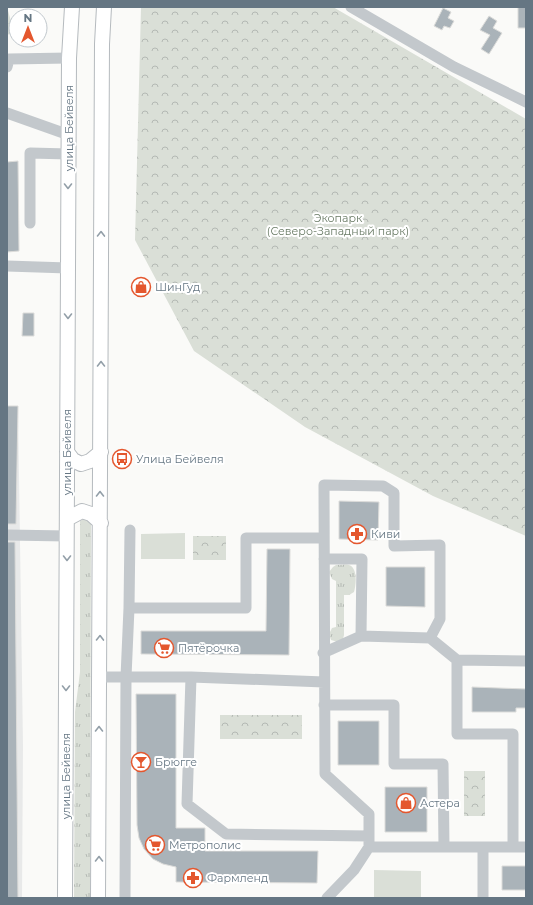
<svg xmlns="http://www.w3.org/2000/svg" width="533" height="905" viewBox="0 0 533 905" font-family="Montserrat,sans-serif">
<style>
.built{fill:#e8e9e9}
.grass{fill:url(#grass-tufts)}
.forest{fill:url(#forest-crowns)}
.pitch{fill:#dadfd7}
.building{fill:#aab3b9;stroke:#dcdcda}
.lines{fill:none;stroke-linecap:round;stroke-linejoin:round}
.major-casing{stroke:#b5babe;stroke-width:16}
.minor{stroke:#c3c8cc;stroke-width:11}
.major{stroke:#fff;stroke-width:14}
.oneway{stroke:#939fa8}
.labels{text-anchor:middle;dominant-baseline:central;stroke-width:4;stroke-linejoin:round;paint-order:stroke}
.street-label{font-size:11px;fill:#657683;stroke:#fff}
.park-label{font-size:11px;fill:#687a64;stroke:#fff}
.poi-label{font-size:11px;fill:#657683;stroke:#fff;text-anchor:start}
</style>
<defs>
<pattern id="grass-tufts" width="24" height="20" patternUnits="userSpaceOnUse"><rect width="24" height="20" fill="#dadfd7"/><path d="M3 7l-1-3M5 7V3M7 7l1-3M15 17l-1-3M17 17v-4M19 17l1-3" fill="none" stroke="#b4b9b4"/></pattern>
<pattern id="forest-crowns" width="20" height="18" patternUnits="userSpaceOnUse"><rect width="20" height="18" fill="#dadfd7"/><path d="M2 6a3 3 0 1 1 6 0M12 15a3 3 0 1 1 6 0" fill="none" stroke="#b4b9b4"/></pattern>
</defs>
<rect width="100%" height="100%" fill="#fafaf8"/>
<!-- built -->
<path class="built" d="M7,406H18L23,746L22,898H7Z"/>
<!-- grass -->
<path class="grass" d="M86,518L91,523L90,898H74L75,712L80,672V521Z
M336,565C340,565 345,564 349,565C358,568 356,585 354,592L349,595H344V635L343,639L338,642L331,640L329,634L332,628L336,627V581L332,579L329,572L333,567Z"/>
<!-- forest -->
<path class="forest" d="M7,7L14,32L7,35Z
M141,7H333L526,119V536L433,496L305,427L194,351L135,240Z
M193,536H226V560H193Z
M220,715H302V739H220Z
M464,771H485V816H464Z"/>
<!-- pitch -->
<path class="pitch" d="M185,533V559H141V534Z
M374,870L421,871V898H374Z"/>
<!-- building -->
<path class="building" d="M518,7H526V28H518Z
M443,8L451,12L448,18L454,21L450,28L444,26L442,30L434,26Z
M489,16L497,21L493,28L502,33L489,54L481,49L490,35L480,30Z
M18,161L19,251L7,252V162Z
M23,313H34V336H22Z
M7,406H18L16,524H7Z
M339,501L379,502L378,540L339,539Z
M7,542H15L18,898H7Z
M267,549H290L289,655L141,654V631H266Z
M386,567H425V607L386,606Z
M472,687L526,689V708H516V712H472Z
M136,694H176V828H205V851H318L317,883L176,882V867L163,864L153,859L144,849L139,838L137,825Z
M338,721H379V765H338Z
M385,787H427V832H385Z
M502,866H526V890H502Z"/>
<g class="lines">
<defs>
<path id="major" d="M67,452L73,460L81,464L90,461L101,452
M67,519L82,511L91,514L101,523
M65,898L69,58L72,7
M98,898L102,44L104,7"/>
</defs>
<!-- major casing -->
<use href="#major" class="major-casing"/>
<!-- minor -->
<path class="minor" d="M351,7L454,67L526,102
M7,67L9,59L69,58
M7,113L69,135
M30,223V153L69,154
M7,266L68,268
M7,535L67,536
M129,608H246V538H324
M361,636L430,638
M323,653L361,636L362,559H324
M457,660V734H513V847
M100,677H191L324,682
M191,677L187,804L226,834L369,836
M324,705H394V764H443L444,847
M369,847H526
M125,898L126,677L129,608L130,530
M327,898L354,870L369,847V814L325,774L324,485L383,486L394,493V546L440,545V619L430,638L457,660L526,661
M483,898V847"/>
<!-- major -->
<use href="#major" class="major"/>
</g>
<!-- one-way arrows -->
<defs><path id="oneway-chevron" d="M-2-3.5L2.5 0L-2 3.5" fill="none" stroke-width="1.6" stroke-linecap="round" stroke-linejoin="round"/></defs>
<g class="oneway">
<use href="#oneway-chevron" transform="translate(68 186) rotate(90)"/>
<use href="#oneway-chevron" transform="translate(101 234) rotate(-89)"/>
<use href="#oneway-chevron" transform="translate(68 316) rotate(90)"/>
<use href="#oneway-chevron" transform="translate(101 364) rotate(-90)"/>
<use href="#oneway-chevron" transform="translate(100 494) rotate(-90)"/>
<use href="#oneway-chevron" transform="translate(67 558) rotate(90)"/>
<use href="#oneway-chevron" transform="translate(100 638) rotate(-89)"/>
<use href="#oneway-chevron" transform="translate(66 688) rotate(90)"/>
<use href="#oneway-chevron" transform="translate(99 729) rotate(-90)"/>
<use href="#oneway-chevron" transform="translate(99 859) rotate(-90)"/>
</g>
<!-- icons -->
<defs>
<symbol id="shop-ring" viewBox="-11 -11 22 22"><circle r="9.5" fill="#fff" stroke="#e4572e" stroke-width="1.5"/><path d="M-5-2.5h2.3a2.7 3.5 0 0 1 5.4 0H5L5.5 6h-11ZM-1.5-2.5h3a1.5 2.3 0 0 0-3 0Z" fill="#e4572e"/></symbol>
<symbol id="bus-ring" viewBox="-11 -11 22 22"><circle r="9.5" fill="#fff" stroke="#e4572e" stroke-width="1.5"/><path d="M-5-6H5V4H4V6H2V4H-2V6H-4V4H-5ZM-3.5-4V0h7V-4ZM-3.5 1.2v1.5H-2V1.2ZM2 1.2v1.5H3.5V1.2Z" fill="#e4572e"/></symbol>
<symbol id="pharmacy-ring" viewBox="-11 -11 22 22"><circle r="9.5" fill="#fff" stroke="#e4572e" stroke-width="1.5"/><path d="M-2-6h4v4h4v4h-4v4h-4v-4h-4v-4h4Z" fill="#e4572e"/></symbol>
<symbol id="supermarket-ring" viewBox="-11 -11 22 22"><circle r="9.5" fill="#fff" stroke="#e4572e" stroke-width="1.5"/><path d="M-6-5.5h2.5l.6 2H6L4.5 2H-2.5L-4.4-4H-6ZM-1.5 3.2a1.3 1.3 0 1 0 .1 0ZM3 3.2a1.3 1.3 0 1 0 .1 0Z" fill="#e4572e"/></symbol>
<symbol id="bar-ring" viewBox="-11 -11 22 22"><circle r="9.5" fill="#fff" stroke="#e4572e" stroke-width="1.5"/><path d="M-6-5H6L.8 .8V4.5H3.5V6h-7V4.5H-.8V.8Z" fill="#e4572e"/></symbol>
</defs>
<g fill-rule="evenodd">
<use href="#shop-ring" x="130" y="276" width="22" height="22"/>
<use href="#bus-ring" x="111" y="448" width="22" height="22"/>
<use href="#pharmacy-ring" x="346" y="523" width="22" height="22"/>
<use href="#supermarket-ring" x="153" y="637" width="22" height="22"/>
<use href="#bar-ring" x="130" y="751" width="22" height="22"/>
<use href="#shop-ring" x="395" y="792" width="22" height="22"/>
<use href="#supermarket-ring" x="144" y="834" width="22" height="22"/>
<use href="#pharmacy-ring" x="182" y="867" width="22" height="22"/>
</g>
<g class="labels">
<!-- street labels -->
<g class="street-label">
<text transform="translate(69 128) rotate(-90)">улица Бейвеля</text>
<text transform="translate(67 452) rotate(-90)">улица Бейвеля</text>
<text transform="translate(66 776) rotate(-90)">улица Бейвеля</text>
</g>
<!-- park labels -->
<g class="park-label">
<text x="338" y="218">Экопарк<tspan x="338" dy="13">(Северо-Западный парк)</tspan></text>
</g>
<!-- poi labels -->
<g class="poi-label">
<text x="155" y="287">ШинГуд</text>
<text x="136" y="459">Улица Бейвеля</text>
<text x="371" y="534">Киви</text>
<text x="178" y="648">Пятёрочка</text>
<text x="155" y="762">Брюгге</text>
<text x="420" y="803">Астера</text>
<text x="169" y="845">Метрополис</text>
<text x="207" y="878">Фармленд</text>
</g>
</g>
<!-- border -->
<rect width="533" height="905" fill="none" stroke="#657683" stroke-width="16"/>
<!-- north arrow -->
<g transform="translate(28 28)"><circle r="19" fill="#ffffff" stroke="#c1c8cd"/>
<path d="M0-3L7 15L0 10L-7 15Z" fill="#e4572e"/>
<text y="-6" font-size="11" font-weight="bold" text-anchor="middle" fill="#657683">N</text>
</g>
</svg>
